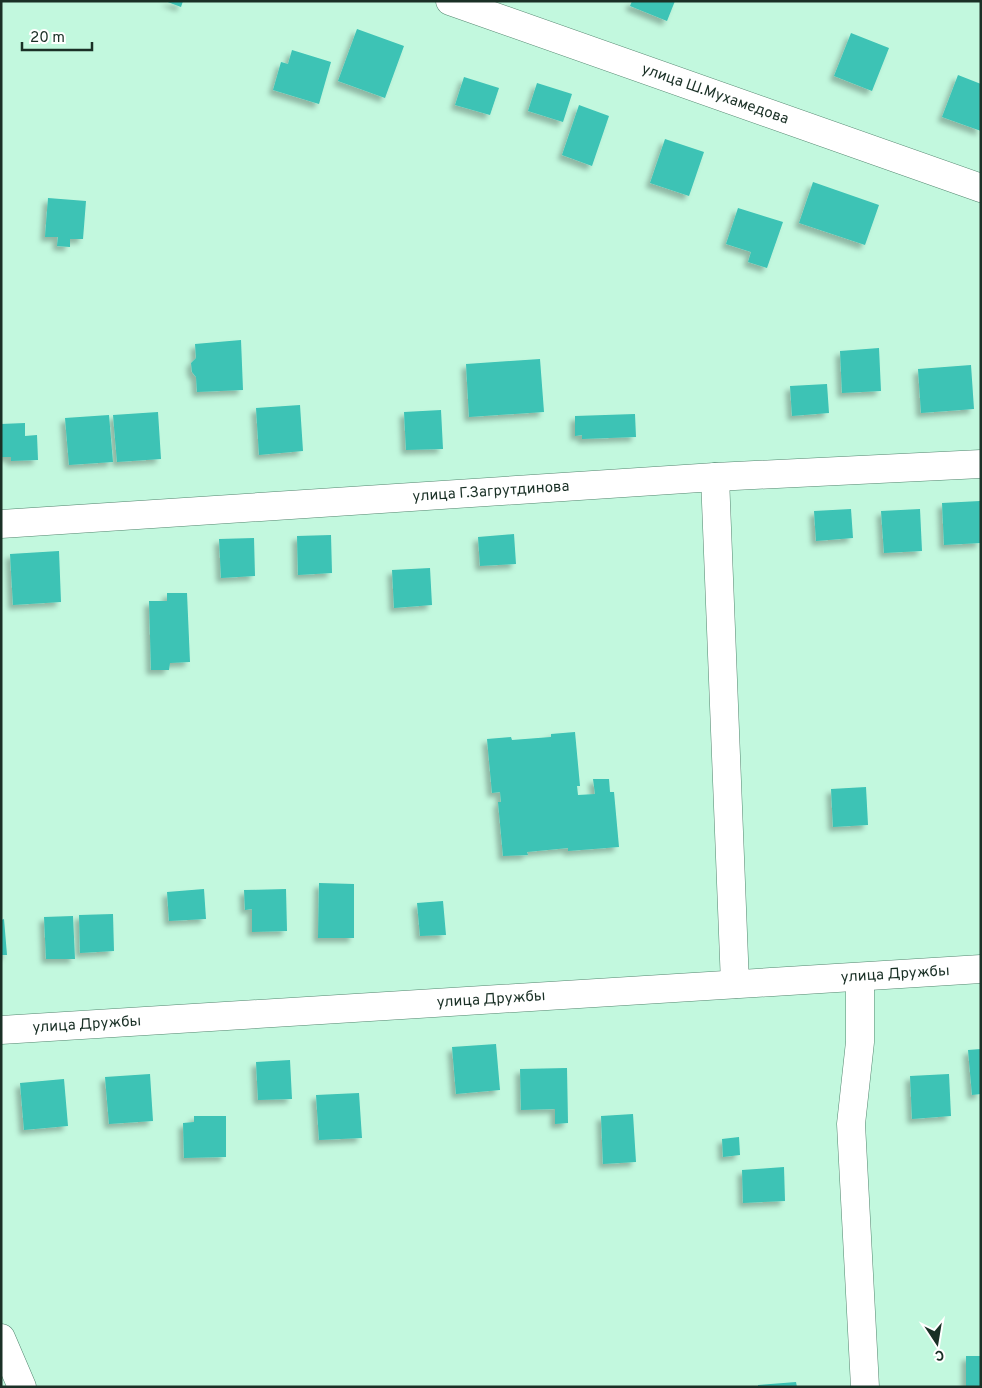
<svg xmlns="http://www.w3.org/2000/svg" width="982" height="1388" viewBox="0 0 982 1388" font-family="Overpass,sans-serif">
<style>
.building{fill:#3cc3b5;filter:url(#shadow)}
.lines{fill:none;stroke-linecap:round;stroke-linejoin:round}
.minor-casing{stroke:#53866f;stroke-width:29}
.minor{stroke:#fff;stroke-width:28}
.labels{text-anchor:middle;dominant-baseline:central;stroke-width:4;stroke-linejoin:round;paint-order:stroke}
.street-label{font-size:15px;fill:#1a3026;stroke:#fff}
</style>
<defs>
<filter id="shadow"><feDropShadow dx="-4.5" dy="4.5" stdDeviation="2.5" flood-color="#0004"/></filter>
</defs>
<rect width="100%" height="100%" fill="#c2f8de"/>
<!-- building -->
<path class="building" d="M165,1H183L181,7Z
M632,1H675L667,21L630,6Z
M357,29L404,46L385,98L338,81Z
M851,33L889,48L872,91L834,76Z
M292,50L331,62L319,104L273,90L281,62L288,64Z
M958,75L981,84V131L942,117Z
M464,77L499,88L490,115L455,105Z
M537,83L572,94L563,122L528,111Z
M579,105L609,116L592,166L562,155Z
M665,139L704,152L689,196L650,183Z
M813,182L879,205L865,245L799,223Z
M48,198L86,201L83,239H70V247L57,246L58,237H45Z
M738,208L783,222L767,268L748,262L751,252L726,244Z
M241,340L243,390L197,392L196,377L192,372L191,363L196,358L195,344Z
M879,348L881,391L842,393L840,351Z
M540,359L544,412L469,417L466,364Z
M971,365L974,409L921,413L918,369Z
M827,384L829,413L792,416L790,386Z
M300,405L303,451L259,455L256,408Z
M441,410L443,449L406,450L404,412Z
M158,412L161,459L117,462L113,415Z
M635,414L636,437L582,439V435L575,436V416Z
M109,415L113,462L69,465L65,418Z
M25,423V436L37,435L38,460L11,461V457H1V424Z
M980,501L981,543L944,545L942,503Z
M851,509L853,538L816,541L814,511Z
M920,509L922,551L884,553L881,511Z
M514,534L516,564L480,566L478,537Z
M331,535L332,573L298,575L297,536Z
M254,538L255,576L221,578L219,539Z
M59,551L61,602L13,605L10,554Z
M430,568L432,605L394,608L392,570Z
M167,593H187L190,662L170,663L169,670H151L149,601H167Z
M575,732L580,786H577L578,795L595,794L593,779H609L610,792H614L619,847L568,851V848L527,852L528,855L503,856L498,802H501L500,792L492,793L487,739L511,737L512,740L551,737V734Z
M866,787L868,825L833,827L831,789Z
M319,883L354,884V938H318Z
M204,889L206,919L169,921L167,892Z
M286,889L287,931L252,932V909L245,910L244,890Z
M443,901L446,935L420,936L417,903Z
M113,914L114,951L80,953L79,915Z
M73,916L75,959H46L44,917Z
M4,919L7,955H1V920Z
M496,1044L500,1090L456,1094L452,1047Z
M981,1049V1094L972,1095L968,1050Z
M290,1060L292,1099L258,1100L256,1062Z
M567,1068L568,1123L555,1124V1109L521,1110L520,1069Z
M150,1074L153,1121L109,1124L105,1077Z
M949,1074L951,1116L912,1119L910,1076Z
M64,1079L68,1126L24,1130L20,1083Z
M359,1093L362,1138L319,1140L316,1095Z
M633,1114L636,1162L603,1164L601,1116Z
M194,1116H226V1157L184,1158L183,1123L194,1122Z
M739,1137L740,1155L723,1157L722,1139Z
M784,1167L785,1201L743,1203L742,1170Z
M966,1356H981V1387H966Z
M796,1382L797,1387H758V1385Z"/>
<g class="lines">
<defs>
<g id="minor">
<path id="s1" d="M450,1L981,188"/>
<path d="M715,477L735,984"/>
<path id="s2" d="M1,524L715,477L981,464"/>
<path d="M860,977V1042L851,1124L865,1387"/>
<path id="s3" d="M1,1030L981,969"/>
<path d="M1,1338L22,1387"/>
</g>
</defs>
<!-- minor casing -->
<use href="#minor" class="minor-casing"/>
<!-- minor -->
<use href="#minor" class="minor"/>
</g>
<g class="labels">
<!-- street labels -->
<g class="street-label">
<text stroke="none"><textPath href="#s1" startOffset="281">улица Ш.Мухамедова</textPath></text>
<text stroke="none"><textPath href="#s2" startOffset="491">улица Г.Загрутдинова</textPath></text>
<text stroke="none"><textPath href="#s3" startOffset="896">улица Дружбы</textPath></text>
<text stroke="none"><textPath href="#s3" startOffset="491">улица Дружбы</textPath></text>
<text stroke="none"><textPath href="#s3" startOffset="86">улица Дружбы</textPath></text>
</g>
</g>
<!-- border -->
<rect width="982" height="1388" fill="none" stroke="#1a3026" stroke-width="5"/>
<!-- north arrow -->
<g transform="translate(937 1343) rotate(168)" stroke="#ffffff" stroke-width="4" paint-order="stroke">
<path d="M0-4L9 19L0 12L-9 19Z" fill="#1a3026"/>
<text y="-8" font-size="14" font-weight="bold" text-anchor="middle" fill="#1a3026">С</text>
</g>
<!-- scale -->
<path d="M22 42v8h70v-8" fill="none" stroke="#1a3026" stroke-width="2.5"/>
<text x="30" y="42" font-size="15" fill="#1a3026" stroke="#ffffff" stroke-width="4" paint-order="stroke">20 m</text>
</svg>
